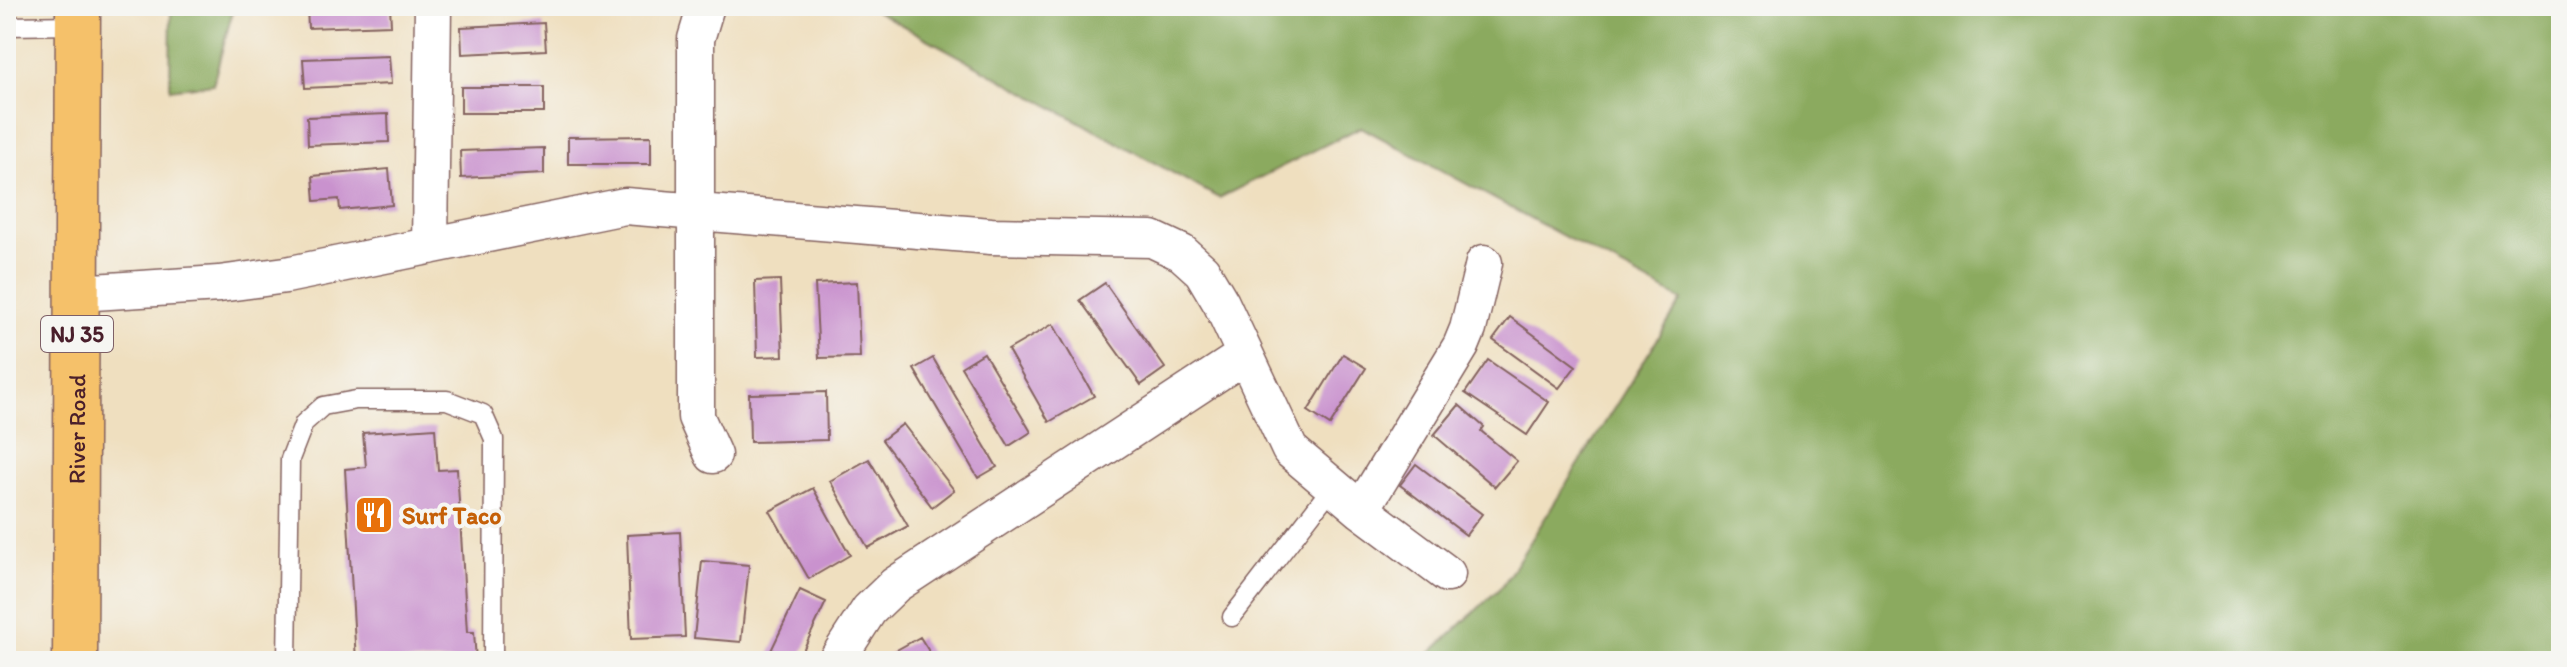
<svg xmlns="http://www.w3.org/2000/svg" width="2567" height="667" viewBox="0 0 2567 667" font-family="Itim,sans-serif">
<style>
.forest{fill:#8baa5e;stroke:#6a6444;stroke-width:2}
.building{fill:#c992ce}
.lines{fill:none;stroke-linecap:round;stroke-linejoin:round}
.lane-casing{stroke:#84625f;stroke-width:21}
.street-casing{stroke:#84625f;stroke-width:39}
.highway-casing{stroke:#84625f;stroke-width:47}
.lane{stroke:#fff;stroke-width:18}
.street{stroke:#fff;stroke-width:36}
.highway{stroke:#f5c16b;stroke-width:44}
.labels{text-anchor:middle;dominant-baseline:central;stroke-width:8;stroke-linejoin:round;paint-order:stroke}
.shield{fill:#f6f6f2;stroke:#7e6067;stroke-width:2}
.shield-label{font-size:22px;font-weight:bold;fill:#4a1f2b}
.street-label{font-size:24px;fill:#4a1f2b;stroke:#f6f6f2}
.food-label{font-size:24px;font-weight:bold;fill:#c56008;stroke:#f6f6f2;text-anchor:start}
</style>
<rect width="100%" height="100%" fill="#f6f6f2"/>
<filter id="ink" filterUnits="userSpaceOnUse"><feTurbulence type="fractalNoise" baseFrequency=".0125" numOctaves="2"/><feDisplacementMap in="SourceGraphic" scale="16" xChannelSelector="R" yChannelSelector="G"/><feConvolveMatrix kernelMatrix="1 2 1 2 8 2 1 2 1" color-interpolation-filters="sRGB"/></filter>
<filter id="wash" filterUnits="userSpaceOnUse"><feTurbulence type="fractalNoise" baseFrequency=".006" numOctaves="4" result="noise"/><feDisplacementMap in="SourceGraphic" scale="32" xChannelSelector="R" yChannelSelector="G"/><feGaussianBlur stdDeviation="1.8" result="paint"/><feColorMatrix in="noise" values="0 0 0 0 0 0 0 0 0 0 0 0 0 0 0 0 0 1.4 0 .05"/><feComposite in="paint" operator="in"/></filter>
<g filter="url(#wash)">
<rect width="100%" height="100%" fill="#efdfbf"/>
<!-- forest -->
<path class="forest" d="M171,6H234L213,84L170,89Z
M867,6H2561V661H1422L1503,585L1682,300L1361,127L1219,198Z"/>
<g id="blocks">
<!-- building -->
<path class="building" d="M307,6H390L391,25L308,28Z
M544,23L546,50L462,54L461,27Z
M389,56L391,84L305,88L303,59Z
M461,87H544V113H461Z
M388,114L389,142L308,145L307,117Z
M651,136V164H568V137Z
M544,148V174L461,178L460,151Z
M389,169L392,205L340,210L339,199L315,201L313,176Z
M780,280L783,356L757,357L755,281Z
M857,282L860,357L819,358L815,284Z
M1105,283L1165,368L1141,385L1080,300Z
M1510,317L1576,366L1559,388L1493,340Z
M1053,324L1094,396L1049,422L1008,350Z
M984,353L1031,432L1009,446L961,367Z
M1343,354L1366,368L1330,425L1308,411Z
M933,358L997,467L978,478L914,369Z
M1488,360L1549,402L1527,435L1465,393Z
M826,392L827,440L750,442L749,394Z
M1459,405L1484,427L1481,431L1517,461L1495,487L1434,435Z
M903,424L954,490L932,507L882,440Z
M435,428L438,470L457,469L467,632H474L476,661H356L345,469L366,467L363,433Z
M869,459L908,526L868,548L830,481Z
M1416,464L1482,514L1466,535L1400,485Z
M813,488L850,555L809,579L770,511Z
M680,532L685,637L631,639L627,535Z
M702,561L749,565L741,642L694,638Z
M800,590L826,602L798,661H766Z
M920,637L935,661H877Z"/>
</g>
</g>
<g filter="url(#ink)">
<use href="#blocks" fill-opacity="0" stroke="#84625f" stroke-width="2"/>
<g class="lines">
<defs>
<path id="lane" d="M6,26L78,25
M1232,617L1333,486
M287,661L290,459L304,423L323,406L356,400H447L483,414L494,439L493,661"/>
<path id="street" d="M706,6L696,39V417L713,455
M430,246L433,6
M78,293L219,284L286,275L625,206L991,236L1152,239L1182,253L1202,271L1221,303L1290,450L1361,510L1447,574
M1361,510L1461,346L1468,329L1484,263
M836,661L869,610L895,585L1245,355"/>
<g id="highway">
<path id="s1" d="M75,661L78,6"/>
</g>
</defs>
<!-- lane casing -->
<use href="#lane" class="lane-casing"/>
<!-- street casing -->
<use href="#street" class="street-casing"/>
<!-- highway casing -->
<use href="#highway" class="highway-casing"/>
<!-- lane -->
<use href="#lane" class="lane"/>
<!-- street -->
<use href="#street" class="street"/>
<!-- highway -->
<use href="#highway" class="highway"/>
</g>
</g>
<!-- icons -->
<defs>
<symbol id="restaurant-square" viewBox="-11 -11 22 22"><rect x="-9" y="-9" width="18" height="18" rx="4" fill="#e8710a" stroke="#f6f6f2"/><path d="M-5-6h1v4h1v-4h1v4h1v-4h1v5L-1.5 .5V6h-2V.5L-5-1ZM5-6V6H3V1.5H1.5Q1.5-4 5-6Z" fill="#fff"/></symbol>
</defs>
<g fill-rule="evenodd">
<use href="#restaurant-square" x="352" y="493" width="44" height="44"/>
</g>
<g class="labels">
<!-- shield labels -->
<rect class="shield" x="41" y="316" width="72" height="36" rx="6"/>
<g class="shield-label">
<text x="77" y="334">NJ 35</text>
</g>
<!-- street labels -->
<g class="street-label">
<text stroke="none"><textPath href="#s1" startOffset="232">River Road</textPath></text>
</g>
<!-- food labels -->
<g class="food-label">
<text x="402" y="515">Surf Taco</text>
</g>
</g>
<!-- margin -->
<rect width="2567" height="667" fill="none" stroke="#f6f6f2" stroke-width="32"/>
</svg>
